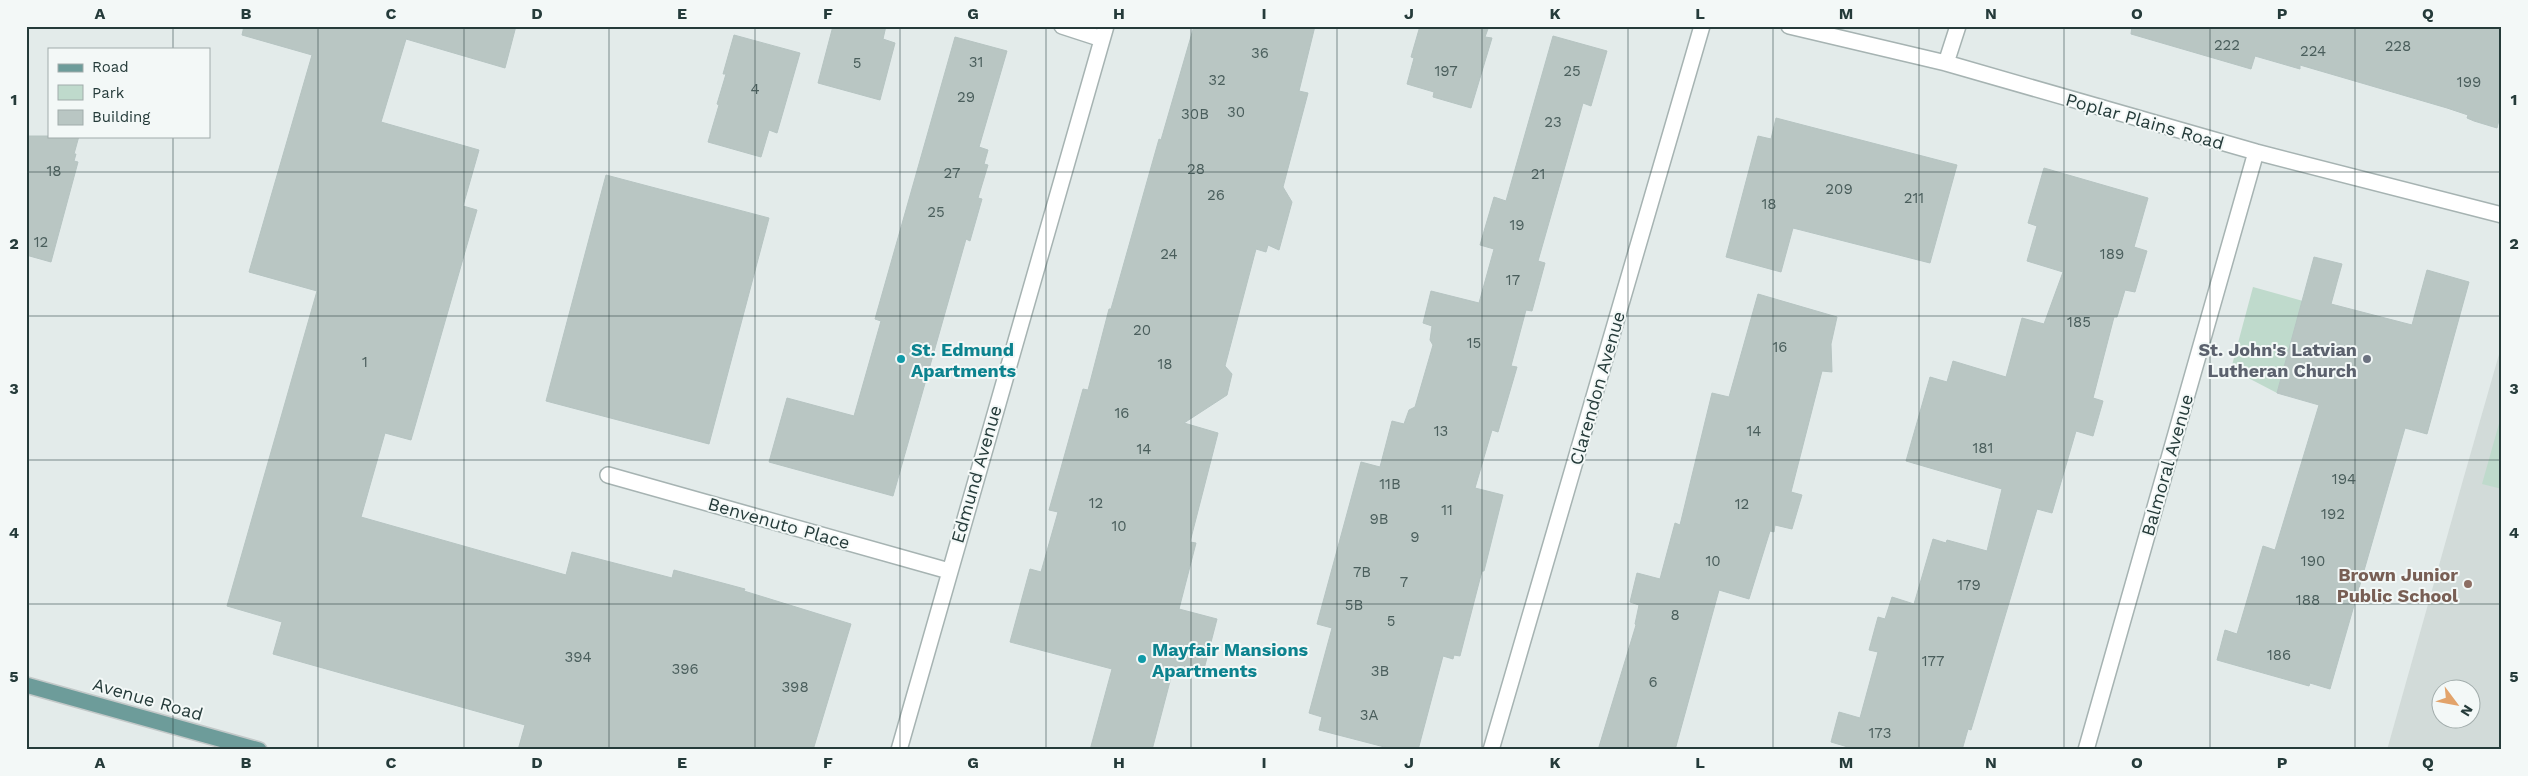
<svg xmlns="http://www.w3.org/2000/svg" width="2528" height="776" viewBox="0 0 2528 776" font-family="'Work Sans',sans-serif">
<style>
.built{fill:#d2dbd9;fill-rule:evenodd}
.green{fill:#bfdacc}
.building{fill:#b9c6c3;stroke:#b6c4c2}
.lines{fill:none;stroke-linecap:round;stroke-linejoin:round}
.minor-casing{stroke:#a6b3b2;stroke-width:18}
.major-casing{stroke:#c2c8c8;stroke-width:18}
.minor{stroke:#fff;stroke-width:15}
.major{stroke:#6d9c9a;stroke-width:15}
.grid{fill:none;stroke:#253b3a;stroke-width:1;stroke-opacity:0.55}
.culture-dot{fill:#0f9aa8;stroke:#f3f8f7;stroke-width:2}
.worship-dot{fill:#6b7280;stroke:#f3f8f7;stroke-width:2}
.education-dot{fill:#8d6e63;stroke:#f3f8f7;stroke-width:2}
.labels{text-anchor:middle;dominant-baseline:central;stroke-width:4;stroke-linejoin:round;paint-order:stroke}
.number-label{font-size:15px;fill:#4a5e5c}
.street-label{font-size:18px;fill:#253b3a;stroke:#f3f8f7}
.culture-label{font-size:18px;font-weight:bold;fill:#0d838f;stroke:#f3f8f7;text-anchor:start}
.worship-label{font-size:18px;font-weight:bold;fill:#5b616d;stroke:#f3f8f7;text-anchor:end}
.education-label{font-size:18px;font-weight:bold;fill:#785e54;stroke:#f3f8f7;text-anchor:end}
.neatline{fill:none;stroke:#253b3a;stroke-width:2}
.grid-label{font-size:16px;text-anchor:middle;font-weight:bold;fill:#253b3a}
</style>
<rect width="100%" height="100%" fill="#e3ebea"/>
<!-- built -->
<path class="built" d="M2502,344V750H2387L2463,480ZM2440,688H2470V718H2440Z"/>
<!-- green -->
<path class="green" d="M2253,287L2303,301L2277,393L2231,369Z
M2502,413V489L2482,484Z"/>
<!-- building -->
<path class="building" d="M244,26H516L505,68L406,39L381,122L479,150L463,206L477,210L411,440L385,433L361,517L566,575L572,552L672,578L674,570L745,589L744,591L851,624L813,750H518L525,725L273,654L282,622L227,606L317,291L249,272L312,55L242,35Z
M833,26H886L883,39L895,43L880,100L818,83Z
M1194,26H1315L1299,91L1308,93L1283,187L1292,202L1279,250L1268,245L1266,252L1256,249L1225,366L1232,374L1227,395L1184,423L1218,433L1190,542L1196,543L1179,609L1217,619L1203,673L1174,666L1152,750H1090L1112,669L1010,642L1030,569L1041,572L1058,512L1049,510L1059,475L1083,389L1088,390L1109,309H1111L1159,139L1161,140Z
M1420,26H1489L1485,37L1492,38L1471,108L1433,97L1434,92L1407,84L1414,58L1411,57Z
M2132,26H2502V108L2497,128L2474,121L2467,118L2468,115L2447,108L2300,65V69L2255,56L2251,69L2131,34Z
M734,35L800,53L777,133L769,130L761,157L708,142L719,105L717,104L726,74H723Z
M1553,36L1607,51L1591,106L1583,103L1538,261L1545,263L1532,311L1526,310L1511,366L1517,367L1498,432L1492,430L1475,488L1503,495L1484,571H1482L1460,656L1454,655L1453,659L1443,656L1418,750H1396L1319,730L1322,717L1309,713L1332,628L1317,624L1361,462L1380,467L1392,421L1404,424L1409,410L1415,407L1433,345L1430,340L1432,326L1423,323L1431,291L1479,303L1494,249L1480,245L1494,197L1506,201Z
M955,37L1007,51L979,147L988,150L984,164L988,165L978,198L982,199L970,241L966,239L893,496L769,462L787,398L854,416L881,321L875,319Z
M1776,118L1957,165L1930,263L1793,228L1781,272L1726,257L1758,136L1771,139Z
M26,136H79L74,154H76L74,161L78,162L51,262L26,255Z
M2044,168L2148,198L2134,247L2147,251L2135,292L2125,290L2117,317H2114L2093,398L2103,401L2093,436L2076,431L2052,513L2037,509L1971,730L1968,729L1962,750H1858L1831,742L1839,712L1860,718L1878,652L1869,650L1878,617L1885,619L1892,597L1914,604L1933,539L1946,543L1947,540L1987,551L2002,489L1906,461L1930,377L1947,382L1953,361L2006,377L2022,318L2044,324L2063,272L2027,261L2037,226L2028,223Z
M606,175L769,218L709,444L546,401Z
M2314,257L2342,264L2331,304L2412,325L2427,270L2469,282L2427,434L2405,428L2330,689L2310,683L2309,686L2217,660L2225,630L2237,634L2263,546L2275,550L2319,405L2277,393Z
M1758,294L1837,317L1831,344L1832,372L1822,371L1791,492L1802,495L1792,529L1775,525L1774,532L1770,531L1749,599L1719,590L1675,750H1598L1636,625L1635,624L1639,605L1630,602L1637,573L1660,579L1675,523L1680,525L1712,393L1729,397Z"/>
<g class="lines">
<defs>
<path id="minor" d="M1062,26L1102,39
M1789,26L1946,63L2256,152L2502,215
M1946,63L1958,26
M608,475L949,571
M899,750L1106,26
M1491,750L1702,26
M2086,750L2256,152"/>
<path id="major" d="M26,685L259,750"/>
</defs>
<!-- minor casing -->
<use href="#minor" class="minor-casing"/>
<!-- major casing -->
<use href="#major" class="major-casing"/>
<!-- minor -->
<use href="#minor" class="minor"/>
<!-- major -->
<use href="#major" class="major"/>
</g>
<!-- grid -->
<path class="grid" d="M173,26V49M318,26V750M464,26V750M609,26V750M755,26V750M900,26V750M1046,26V750M1191,26V750M1337,26V750M1482,26V750M1628,26V750M1773,26V750M1919,26V750M2064,26V750M2210,26V750M2355,26V750M173,136V750M26,172H2502M26,316H2502M26,460H2502M26,604H2502"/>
<!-- markers -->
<g class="culture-dot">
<circle cx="901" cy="359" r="5"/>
<circle cx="1142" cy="659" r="5"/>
</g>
<circle class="worship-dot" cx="2367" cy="359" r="5"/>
<circle class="education-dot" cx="2468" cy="584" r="5"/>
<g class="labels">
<!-- number labels -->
<g class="number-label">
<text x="2227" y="45">222</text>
<text x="2398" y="46">228</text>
<text x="2313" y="51">224</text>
<text x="1260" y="53">36</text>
<text x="976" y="62">31</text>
<text x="857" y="63">5</text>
<text x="1446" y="71">197</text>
<text x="1572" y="71">25</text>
<text x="1217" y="80">32</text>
<text x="2469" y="82">199</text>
<text x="755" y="89">4</text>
<text x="966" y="97">29</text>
<text x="1236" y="112">30</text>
<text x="1195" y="114">30B</text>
<text x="1553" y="122">23</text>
<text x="1196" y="169">28</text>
<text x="54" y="171">18</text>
<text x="952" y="173">27</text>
<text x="1538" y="174">21</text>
<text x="1839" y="189">209</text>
<text x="1216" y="195">26</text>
<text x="1914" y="198">211</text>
<text x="1769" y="204">18</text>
<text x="936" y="212">25</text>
<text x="1517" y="225">19</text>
<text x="41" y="242">12</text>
<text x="1169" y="254">24</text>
<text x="2112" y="254">189</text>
<text x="1513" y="280">17</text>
<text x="2079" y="322">185</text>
<text x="1142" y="330">20</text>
<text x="1474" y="343">15</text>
<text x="1780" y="347">16</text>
<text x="365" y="362">1</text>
<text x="1165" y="364">18</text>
<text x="1122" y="413">16</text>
<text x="1441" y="431">13</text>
<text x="1754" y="431">14</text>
<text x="1983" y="448">181</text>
<text x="1144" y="449">14</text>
<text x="2344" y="479">194</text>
<text x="1390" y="484">11B</text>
<text x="1096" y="503">12</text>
<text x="1742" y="504">12</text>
<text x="1447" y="510">11</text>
<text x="2333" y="514">192</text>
<text x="1379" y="519">9B</text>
<text x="1119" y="526">10</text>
<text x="1415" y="537">9</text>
<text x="1713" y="561">10</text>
<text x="2313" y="561">190</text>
<text x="1362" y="572">7B</text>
<text x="1404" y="582">7</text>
<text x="1969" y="585">179</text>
<text x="2308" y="600">188</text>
<text x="1354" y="605">5B</text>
<text x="1675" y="615">8</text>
<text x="1391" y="621">5</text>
<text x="2279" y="655">186</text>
<text x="578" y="657">394</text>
<text x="1933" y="661">177</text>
<text x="685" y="669">396</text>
<text x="1380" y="671">3B</text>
<text x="1653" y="682">6</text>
<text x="795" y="687">398</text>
<text x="1369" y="715">3A</text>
<text x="1880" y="733">173</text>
</g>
<!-- street labels -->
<g class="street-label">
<text transform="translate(2145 121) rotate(16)">Poplar Plains Road</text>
<text transform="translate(1597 388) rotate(-74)">Clarendon Avenue</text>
<text transform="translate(2167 465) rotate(-74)">Balmoral Avenue</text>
<text transform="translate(976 474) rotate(-74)">Edmund Avenue</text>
<text transform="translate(779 523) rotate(16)">Benvenuto Place</text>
<text transform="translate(148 699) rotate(16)">Avenue Road</text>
</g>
<!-- culture labels -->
<g class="culture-label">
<text x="911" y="349">St. Edmund<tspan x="911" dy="21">Apartments</tspan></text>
<text x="1152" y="649">Mayfair Mansions<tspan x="1152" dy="21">Apartments</tspan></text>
</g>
<!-- worship labels -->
<g class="worship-label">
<text x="2357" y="349">St. John's Latvian<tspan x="2357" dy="21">Lutheran Church</tspan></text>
</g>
<!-- education labels -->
<g class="education-label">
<text x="2458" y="574">Brown Junior<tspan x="2458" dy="21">Public School</tspan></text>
</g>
</g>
<!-- border -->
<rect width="2528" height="776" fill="none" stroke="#f3f8f7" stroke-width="55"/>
<!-- legend -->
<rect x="48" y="48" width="162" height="90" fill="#f3f8f7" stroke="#a1acab"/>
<rect x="58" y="64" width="25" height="8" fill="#6d9c9a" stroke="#a1acab"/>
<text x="92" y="72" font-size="15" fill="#253b3a">Road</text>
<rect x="58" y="85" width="25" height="15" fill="#bfdacc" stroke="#a1acab"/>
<text x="92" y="98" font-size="15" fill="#253b3a">Park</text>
<rect x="58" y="110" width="25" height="15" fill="#b9c6c3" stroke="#a1acab"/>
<text x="92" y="122" font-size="15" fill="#253b3a">Building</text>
<!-- north arrow -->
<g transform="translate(2456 704) rotate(122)"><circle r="24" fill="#f3f8f7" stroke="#a1acab"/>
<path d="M0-4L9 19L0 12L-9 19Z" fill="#e2a36a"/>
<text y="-8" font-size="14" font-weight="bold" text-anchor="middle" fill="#253b3a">N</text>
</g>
<rect x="28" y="28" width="2472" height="720" class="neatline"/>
<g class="grid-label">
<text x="100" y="19">A</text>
<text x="246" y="19">B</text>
<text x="391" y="19">C</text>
<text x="537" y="19">D</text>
<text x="682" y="19">E</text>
<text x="828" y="19">F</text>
<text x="973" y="19">G</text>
<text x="1119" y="19">H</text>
<text x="1264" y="19">I</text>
<text x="1409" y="19">J</text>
<text x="1555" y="19">K</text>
<text x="1700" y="19">L</text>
<text x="1846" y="19">M</text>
<text x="1991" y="19">N</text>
<text x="2137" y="19">O</text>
<text x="2282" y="19">P</text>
<text x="2428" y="19">Q</text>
<text x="14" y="105">1</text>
<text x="2514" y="105">1</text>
<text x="14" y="249">2</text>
<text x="2514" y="249">2</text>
<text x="14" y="394">3</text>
<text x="2514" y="394">3</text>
<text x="14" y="538">4</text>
<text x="2514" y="538">4</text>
<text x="14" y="682">5</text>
<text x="2514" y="682">5</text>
<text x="100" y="768">A</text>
<text x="246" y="768">B</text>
<text x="391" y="768">C</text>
<text x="537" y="768">D</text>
<text x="682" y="768">E</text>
<text x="828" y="768">F</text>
<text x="973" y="768">G</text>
<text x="1119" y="768">H</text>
<text x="1264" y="768">I</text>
<text x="1409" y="768">J</text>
<text x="1555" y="768">K</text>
<text x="1700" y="768">L</text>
<text x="1846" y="768">M</text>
<text x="1991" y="768">N</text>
<text x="2137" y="768">O</text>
<text x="2282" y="768">P</text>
<text x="2428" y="768">Q</text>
</g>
</svg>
